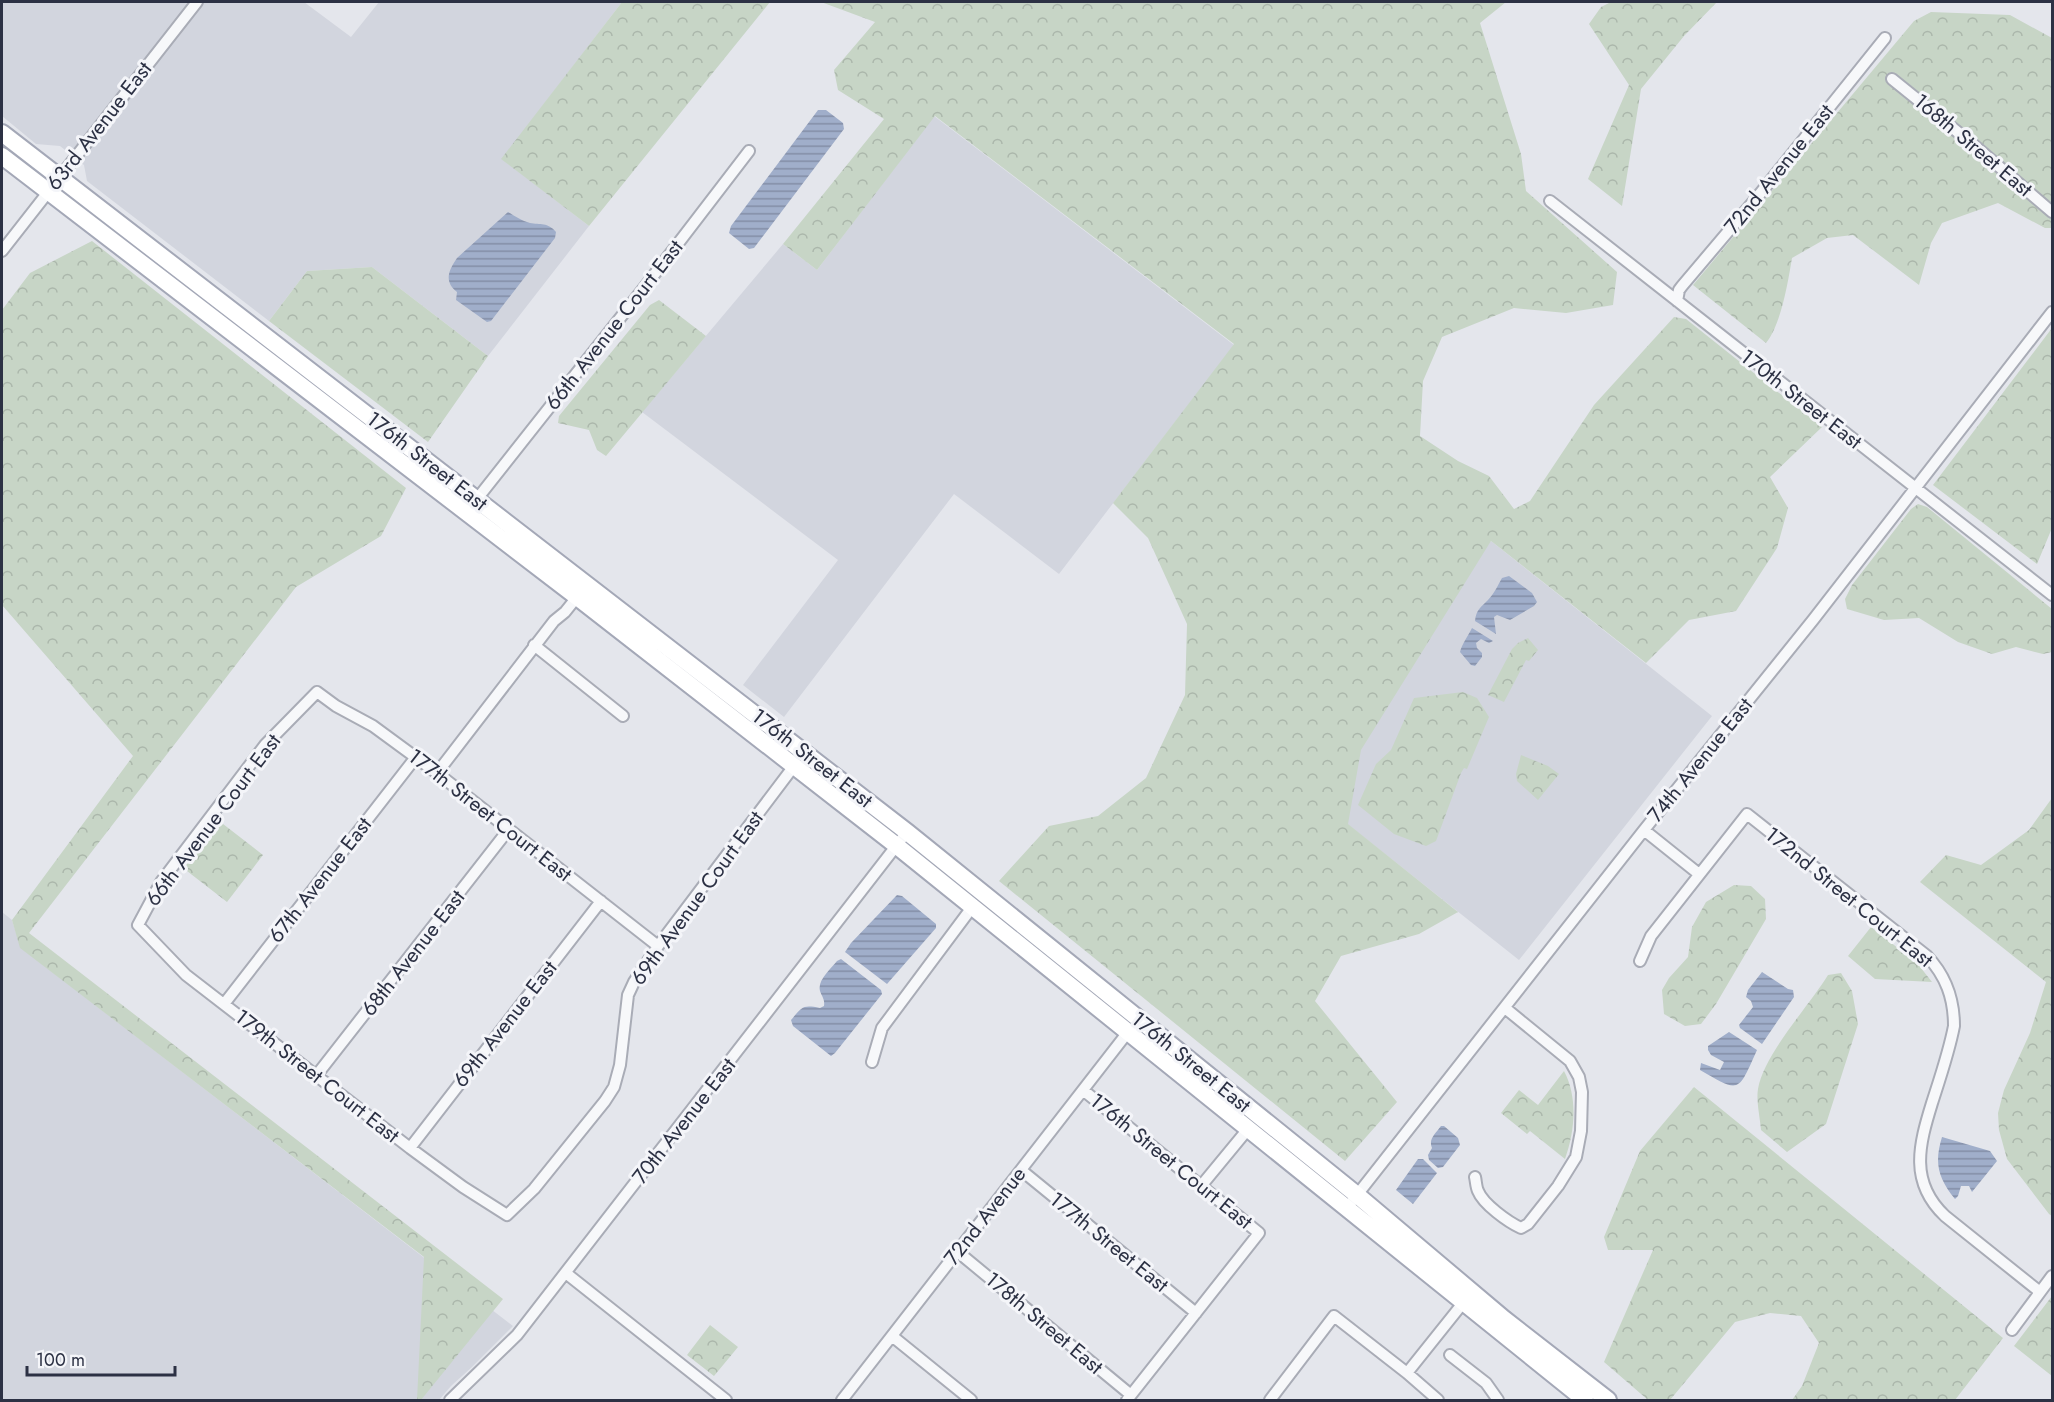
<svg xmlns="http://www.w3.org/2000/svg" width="2054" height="1402" viewBox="0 0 2054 1402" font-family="Jost,sans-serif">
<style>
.built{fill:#d2d5de}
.forest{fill:url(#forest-crowns)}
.water{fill:url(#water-rules)}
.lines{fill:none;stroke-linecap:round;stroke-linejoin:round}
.minor-casing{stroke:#a9acb6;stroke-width:14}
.primary-casing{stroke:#a4a8b7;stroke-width:20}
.minor{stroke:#f7f8fa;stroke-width:10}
.primary{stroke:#fff;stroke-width:16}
.labels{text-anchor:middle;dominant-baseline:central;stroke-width:6;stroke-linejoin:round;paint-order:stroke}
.street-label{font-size:21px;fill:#2c3144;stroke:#f4f5f9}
</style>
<defs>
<pattern id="forest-crowns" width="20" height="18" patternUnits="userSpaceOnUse" patternTransform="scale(1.5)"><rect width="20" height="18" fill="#c7d5c6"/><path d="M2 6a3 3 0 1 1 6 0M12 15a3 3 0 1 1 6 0" fill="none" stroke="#abb7ab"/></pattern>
<pattern id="water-rules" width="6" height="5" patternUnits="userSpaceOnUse" patternTransform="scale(1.5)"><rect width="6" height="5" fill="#a0aeca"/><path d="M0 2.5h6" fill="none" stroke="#838ea6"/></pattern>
</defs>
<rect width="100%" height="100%" fill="#e4e6ec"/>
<!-- built -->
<path class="built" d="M2,2H304L351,37L379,2H622L502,159L589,226L488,356L372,267L307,271L269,321L87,181L84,165L60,146L36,144L2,116Z
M934,116L1234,345L1059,574L954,494L784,717L743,685L838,560L642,412L783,244L817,270Z
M1491,541L1712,716L1519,960L1298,785Z
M2,912L12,920L21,948L513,1326L472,1367L451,1386L439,1400H2Z"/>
<!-- forest -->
<path class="forest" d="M622,2H770L589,226L501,159Z
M821,2H1506L1480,23L1521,154L1526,191L1617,272L1613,305L1566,313L1514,308L1442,337L1423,381L1420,436L1458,461L1489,476L1514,509L1530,501L1594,405L1674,317L1686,319L1822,427L1770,477L1788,508L1777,548L1736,611L1689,620L1646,663L1491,541L1361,750L1348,824L1458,912L1419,934L1341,956L1315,1001L1397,1102L1345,1161L999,881L1049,826L1098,816L1146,778L1185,695L1187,624L1148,538L1113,503L1234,344L935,116L817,270L783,244L884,119L838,90L834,70L875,22Z
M1611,2H1717L1684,36L1641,89L1622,206L1588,179L1629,85L1589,24L1601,7Z
M1931,12L2010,15L2052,38V228H2045L1998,203L1942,223L1931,243L1919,285L1853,235L1827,238L1792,258C1788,282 1781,325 1766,343L1693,285L1914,21Z
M92,241L406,488L381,536L296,587L29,933L503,1299L421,1400H417L424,1257L20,948L12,920L133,756L2,605V310L30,273Z
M372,267L488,356L428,442L269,321L307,271Z
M659,300L706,336L606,456L597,450L589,430L558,423L559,416L650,305Z
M2052,328V528L2037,564L1933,485Z
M1918,504L1927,507L2052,609V652L2043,654L2016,647L1992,654L1958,642L1919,618L1884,620L1847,609L1845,599L1852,585L1911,509Z
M1528,638L1538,650L1529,661L1526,660L1504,702L1488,695L1512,649L1518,643Z
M1463,692L1477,698L1489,717L1467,769L1464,768L1461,773L1436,841L1426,846L1394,834L1358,805L1376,764L1391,750L1414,698Z
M1521,755L1548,766L1559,774L1538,800L1517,781L1516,774Z
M2052,798V1216L2049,1214L2007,1159L1999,1130L1998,1113L2004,1090L2030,1033L2046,982L1920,882L1946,855L1981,865L2029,830Z
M214,817L263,855L227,902L178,864Z
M1734,885L1751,886L1765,899L1766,919L1716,1004L1701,1024L1685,1026L1664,1014L1662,990L1669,978L1688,957L1692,927L1706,902Z
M1871,927L1917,963L1932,982L1875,979L1848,956Z
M1841,973L1852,991L1858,1024L1826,1124L1787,1152L1761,1130C1760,1117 1756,1101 1758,1089C1764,1054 1809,1006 1828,975Z
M1564,1071C1578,1097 1575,1131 1565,1159L1530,1131L1527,1134L1501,1113L1519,1090L1538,1105Z
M1694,1087L2003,1338L1955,1400H1792L1802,1386L1819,1343L1801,1316L1770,1313L1735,1322L1670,1400H1648L1604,1362L1653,1250H1608L1604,1237L1640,1151Z
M2052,1296V1376L2014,1346Z
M710,1325L738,1347L714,1376L687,1355Z"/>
<!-- water -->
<path class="water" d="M818,110H826L843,123L844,129L754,248L749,249L729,233L731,226Z
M508,212C515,216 522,221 530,223C540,225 548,222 556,232L555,238L491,321L487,322L456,300L457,292C444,282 448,271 457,258Z
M1509,576L1532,593L1537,602L1534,606L1510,620L1497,615L1494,617L1496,634L1475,621C1476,610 1481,607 1488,600C1494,594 1498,585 1502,578Z
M1472,628L1493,641L1489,643L1481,639L1476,643L1477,648L1482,653V657L1475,666L1471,665L1460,652C1462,644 1468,636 1472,628Z
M897,895L902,896L936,924V928L887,984L845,952L851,943Z
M841,959L881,990L882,994L835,1053L831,1056L793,1026L791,1020C803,1006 803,1005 820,1008L824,1006C825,999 822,997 820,991C817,980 831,969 837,961Z
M1762,972L1788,989L1793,990L1794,997L1762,1044L1740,1028L1739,1025L1753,1007L1751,1001L1746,997L1748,990Z
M1729,1032L1757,1050C1738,1092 1741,1094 1700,1070L1701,1063L1720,1070L1724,1062L1711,1055L1708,1050V1046Z
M1441,1126H1444L1458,1138L1460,1145L1443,1167L1438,1168L1429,1160L1428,1155L1432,1148C1428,1139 1436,1133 1441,1126Z
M1942,1137L1990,1151L1997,1161L1972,1192L1969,1186H1961L1958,1196L1955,1199C1938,1178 1934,1163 1942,1137Z
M1418,1159H1423L1437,1173L1413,1204L1396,1190Z"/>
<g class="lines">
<defs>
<path id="minor" d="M1892,79L1975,146L2052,212
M1550,201L2052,595
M2,251L197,2
M1677,301L1679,290L1682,286L1759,195L1885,38
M477,499L647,284L749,151
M534,645L623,716
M437,773L554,621L565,612L577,597
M1644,830L1699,874
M658,946L437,773L373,726L336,706L317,692L265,745L161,882L138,925L186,975L410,1148L463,1187L507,1215L534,1189L605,1101L614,1087L620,1065L628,995L634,982L658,946L794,766
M1640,961L1651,936L1747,814L1927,956C1946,976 1954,998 1954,1026C1949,1052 1940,1078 1932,1103C1919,1145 1909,1182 1945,1216L2040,1292
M224,1004L416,757
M872,1062L882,1028L973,906
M316,1076L509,829
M1083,1090L1259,1233L1127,1400
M410,1148L601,901
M1021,1170L1196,1313
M1475,1177C1476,1181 1476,1187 1478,1191C1483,1204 1508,1222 1521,1228L1528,1224L1558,1186L1576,1157L1581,1131L1582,1092L1579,1077L1570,1061L1505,1008
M1201,1186L1248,1129
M1346,1209L1644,830L1813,620L2052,312
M958,1252L1131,1395
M567,1274L726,1400
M2012,1330L2052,1276
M892,1336L971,1400
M1450,1355L1486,1383L1498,1400
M1407,1373L1463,1303
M450,1400L517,1335L907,832
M842,1400L1128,1032
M1270,1400L1334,1316L1407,1373L1438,1400"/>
<path id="primary" d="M2,133L907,832L1357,1195L1504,1319L1608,1400
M2,156L577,597L897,846L1585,1400"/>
</defs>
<!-- minor casing -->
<use href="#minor" class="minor-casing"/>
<!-- primary casing -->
<use href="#primary" class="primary-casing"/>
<!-- minor -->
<use href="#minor" class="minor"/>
<!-- primary -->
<use href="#primary" class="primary"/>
</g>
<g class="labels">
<!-- street labels -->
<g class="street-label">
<text transform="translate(99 126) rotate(-52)">63rd Avenue East</text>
<text transform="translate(1973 145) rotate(40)">168th Street East</text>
<text transform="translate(1779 169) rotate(-51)">72nd Avenue East</text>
<text transform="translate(614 325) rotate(-52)">66th Avenue Court East</text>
<text transform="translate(1801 399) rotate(38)">170th Street East</text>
<text transform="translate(427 461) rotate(38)">176th Street East</text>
<text transform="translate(812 758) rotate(38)">176th Street East</text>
<text transform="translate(1700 760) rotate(-51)">74th Avenue East</text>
<text transform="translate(490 815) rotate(38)">177th Street Court East</text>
<text transform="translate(213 820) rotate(-53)">66th Avenue Court East</text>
<text transform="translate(320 880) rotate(-52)">67th Avenue East</text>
<text transform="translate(1849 897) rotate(39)">172nd Street Court East</text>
<text transform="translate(697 898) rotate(-54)">69th Avenue Court East</text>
<text transform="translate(413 953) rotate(-52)">68th Avenue East</text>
<text transform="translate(505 1024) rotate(-52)">69th Avenue East</text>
<text transform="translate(1191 1062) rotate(39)">176th Street East</text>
<text transform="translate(317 1076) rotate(38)">179th Street Court East</text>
<text transform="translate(684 1121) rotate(-52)">70th Avenue East</text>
<text transform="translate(1171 1161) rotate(39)">176th Street Court East</text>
<text transform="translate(985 1216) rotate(-52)">72nd Avenue</text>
<text transform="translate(1109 1242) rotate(39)">177th Street East</text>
<text transform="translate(1044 1323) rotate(40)">178th Street East</text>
</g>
</g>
<!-- border -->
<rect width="2054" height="1402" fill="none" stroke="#2c3144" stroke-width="6"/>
<!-- scale -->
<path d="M27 1366v9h148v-9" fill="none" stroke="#2c3144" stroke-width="3"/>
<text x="36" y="1366" font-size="18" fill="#2c3144" stroke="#f4f5f9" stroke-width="4.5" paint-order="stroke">100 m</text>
</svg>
